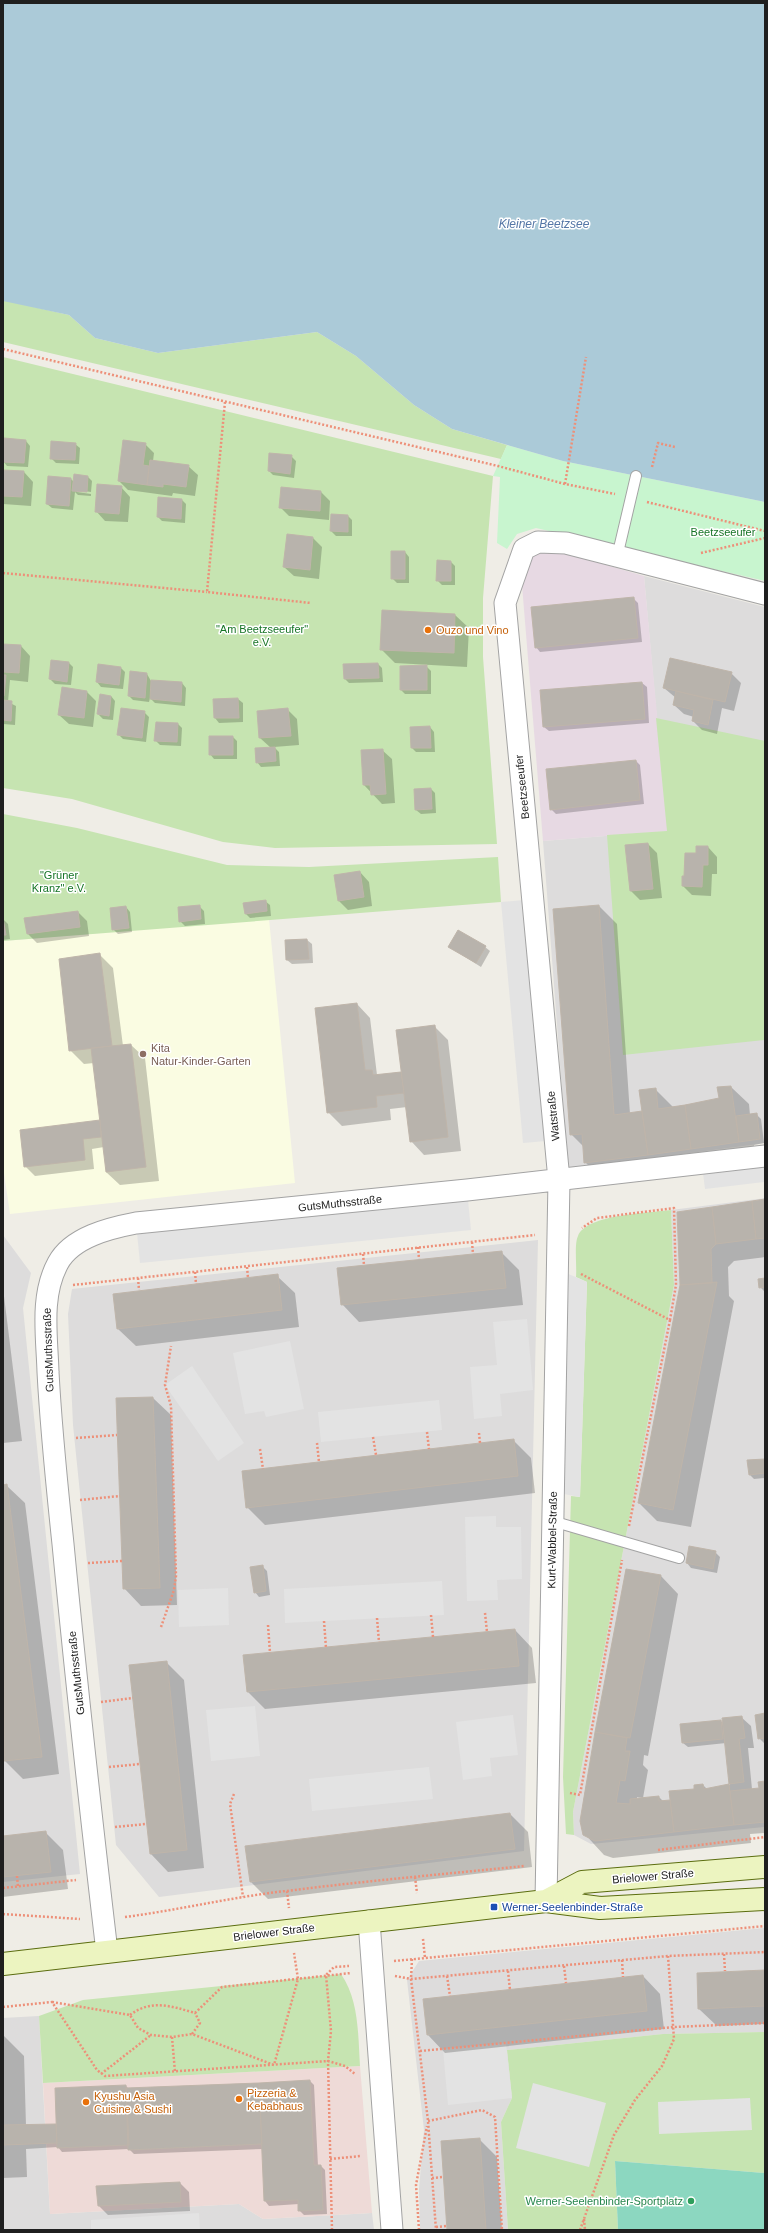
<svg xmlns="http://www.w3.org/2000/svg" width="768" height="2233" viewBox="0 0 768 2233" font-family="Helvetica,sans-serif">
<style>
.residential{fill:#dddcdc}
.commercial{fill:#eedad7}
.industrial{fill:#e7d9e3}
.education{fill:#fafce2}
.grass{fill:#c6e4b1}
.park{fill:#c8f5cf}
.pitch{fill:#8cd7c0}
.parking{fill:#e3e3e3}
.water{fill:#abcad8}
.shadow{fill:#0003}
.building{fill:#b8b3ac;stroke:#bfb5aa}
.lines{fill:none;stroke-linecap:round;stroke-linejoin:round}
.service-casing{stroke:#a3a3a3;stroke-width:12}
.minor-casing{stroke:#a3a3a3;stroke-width:23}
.secondary-casing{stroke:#5b6d0f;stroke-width:24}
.path{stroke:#ed9079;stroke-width:2.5;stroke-dasharray:2 2;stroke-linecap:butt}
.service{stroke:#fff;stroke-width:10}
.minor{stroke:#fff;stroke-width:21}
.secondary{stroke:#ecf4c0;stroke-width:22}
.food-dot{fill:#e8710a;stroke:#fff;stroke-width:1.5}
.education-dot{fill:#8d6e63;stroke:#fff;stroke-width:1.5}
.transit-dot{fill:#1a4fb4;stroke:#fff;stroke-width:1.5}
.leisure-dot{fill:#2e9e5b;stroke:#fff;stroke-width:1.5}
.labels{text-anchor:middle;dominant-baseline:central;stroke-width:3;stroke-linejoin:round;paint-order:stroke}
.park-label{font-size:11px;fill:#167426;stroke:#fff}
.food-label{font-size:11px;fill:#c56008;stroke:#fff;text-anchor:start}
.street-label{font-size:11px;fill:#1f1f1f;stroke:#fff}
.education-label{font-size:11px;fill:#785e54;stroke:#fff;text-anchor:start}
.transit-label{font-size:11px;fill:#164399;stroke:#fff;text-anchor:start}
.leisure-label{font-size:11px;fill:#27864d;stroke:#fff;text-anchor:end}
.water-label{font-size:12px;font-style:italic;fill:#5476a6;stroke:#fff}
</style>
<rect width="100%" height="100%" fill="#efede6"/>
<!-- residential -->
<path class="residential" d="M644,576L765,607V1143L568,1169L543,841L667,831Z
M765,1198V1827L591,1844L574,1835L573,1812L674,1285L671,1210Z
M3,1235L31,1273L23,1308L80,1874L3,1882Z
M538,1240L524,1851L159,1897L116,1845L73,1425L68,1314L72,1289Z
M765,1928V2032L663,2034L507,2050L512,2098L501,2122L508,2230H420L419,2189L424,2130L407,1980L419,1961Z
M39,2016L50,2214L239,2204L263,2219L372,2213L374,2230H3V2018Z"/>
<!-- commercial -->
<path class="commercial" d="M360,2066L372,2213L263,2219L239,2204L50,2214L43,2083Z"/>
<!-- industrial -->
<path class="industrial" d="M552,549L644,576L668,831L543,841L522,585L527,563L536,552Z"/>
<!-- education -->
<path class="education" d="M269,919L295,1183L10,1214L3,1166V941Z"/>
<!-- grass -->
<path class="grass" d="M3,300L69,315L95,338L158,353L317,332L356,356L414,405L452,429L507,445L501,459L3,342Z
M3,357L493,476L483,598V657L497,844L275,848L223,842L72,799L3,788Z
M656,718L765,741V1040L623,1055L607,835L667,831Z
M3,814L77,828L227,865L309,867L498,857L501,902L3,941Z
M671,1210L674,1285L573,1812L574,1835L566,1834L563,1777L571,1496L580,1497L587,1282L576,1277C577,1267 574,1244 578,1236C587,1214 649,1213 671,1210Z
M341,1974C359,2000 358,2034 360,2066L43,2083L39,2016L83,2000Z
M765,2032V2173L615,2161L618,2230H508L501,2122L512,2098L507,2050L663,2034Z"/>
<!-- park -->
<path class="park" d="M507,445L563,461L765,502V581L536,528L517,534L507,549L497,543L500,477L493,476Z"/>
<!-- pitch -->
<path class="pitch" d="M615,2161L765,2173V2230H618Z"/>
<!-- parking -->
<path class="parking" d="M524,900L546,1141L523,1143L501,902Z
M765,1165V1182L705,1189L703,1173Z
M467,1190L471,1230L140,1263L136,1223Z
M557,1269L587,1282L580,1497L553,1492Z
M527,1319L533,1390L500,1394L502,1416L474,1419L470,1367L497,1365L493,1322Z
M290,1341L304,1409L266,1417L264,1411L245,1414L233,1353Z
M192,1366L244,1443L218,1461L165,1385Z
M439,1400L442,1430L321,1442L318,1412Z
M496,1516V1527H521L522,1579L497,1580L498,1600L467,1601L465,1517Z
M442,1581L444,1615L285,1623L284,1589Z
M228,1588L229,1625L179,1627L178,1590Z
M255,1706L260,1756L211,1761L206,1710Z
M513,1715L518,1755L490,1758L492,1776L463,1780L456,1722Z
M429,1767L433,1799L312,1811L309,1779Z
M506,2043L512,2098L448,2105L443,2049Z
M533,2083L606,2103L589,2167L516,2148Z
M750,2098L752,2130L659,2134L658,2102Z
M199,2213L200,2230H91V2220Z"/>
<!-- water -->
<path class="water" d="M3,3H765V502L563,461L452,429L414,405L356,356L317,332L158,353L95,338L69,315L3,301Z"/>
<!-- shadow -->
<path class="shadow" d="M5,439L26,441L30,446L28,467L7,466L3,461Z
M75,444L80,448L79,464L56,463L51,458Z
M145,444L154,453L153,461L188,466L198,475L195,496L173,493L172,496L128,490L119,481Z
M291,456L296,461L294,478L273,475L269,471Z
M3,471L24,472L33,482L31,506L3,504Z
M88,477L92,481L91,492L77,490V492L91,494V496L78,495L75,492L73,510L52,508L47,504L71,479L74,482Z
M121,487L130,497L128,522L105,521L96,511Z
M321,492L330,501L329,520L289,516L280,507Z
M182,500L186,504L185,523L162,521L158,517Z
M332,515L348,516L352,520V536H336L331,531Z
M313,538L322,547L319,579L294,576L284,567Z
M405,552L409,557V583H397L392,578Z
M451,562L455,566V585H442L437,580Z
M633,598L638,603L642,642L540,652L536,647Z
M383,611L455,615L469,628L467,667L395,663L381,649Z
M3,645L21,646L30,656L28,682L10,680L8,702L16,706L15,725L3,724Z
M69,663L73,667L71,685L55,684L50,679Z
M378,664L382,668L383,682L349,683L345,679Z
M99,665L121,668L125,672L123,689L101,687L97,682Z
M427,667L431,671V694H405L401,690Z
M131,672L147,674L151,681L182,683L186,688L185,706L155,703L150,698L149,702L133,700L129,696Z
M731,673L741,683L734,711L722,708L717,734L702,730L693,721L694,717L684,714L674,705L676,698L664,688Z
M642,683L647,687L649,723L549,731L544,727Z
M87,692L96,701L93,727L69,724L59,715Z
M111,696L115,701L113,720L103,719L98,714Z
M238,699L243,703V722L219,723L215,718L214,700Z
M288,710L297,719L299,745L274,747L279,752L280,766L261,767L257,762L271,748L260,738Z
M144,712L149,717L146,742L123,739L119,735Z
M178,724L182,728L181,746L160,745L156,741Z
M430,727L434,732L435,752H416L412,748Z
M232,736L237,741V759H214L210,754Z
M382,750L392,759L395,803L382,804L364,785Z
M636,761L640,765L644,804L556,814L551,809Z
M431,789L435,793L436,813L421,814L416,810Z
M648,844L657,853L662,898L640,900L630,890Z
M708,847L717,857V874H712L711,896L692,895L683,886L685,877L697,854Z
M360,872L369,882L372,906L348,910L339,901Z
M265,901L270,905L271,916L250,918L246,914L244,903Z
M199,906L204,911L205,924L185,926L180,921Z
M599,906L617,924L630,1114L643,1112L655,1089L673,1107L720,1099L731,1087L749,1104L750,1115L756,1114L761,1119L764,1143L754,1145L756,1159L603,1180L585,1162L584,1147L571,1134Z
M126,907L130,912L132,932L118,934L113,929Z
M78,912L87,921L89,936L37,943L28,934Z
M3,919L8,924L10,939L3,940Z
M307,940L312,944L313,963L292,964L287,960L286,941Z
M449,947H485L490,951L481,967Z
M99,954L113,968L123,1046L131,1045L145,1058L159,1181L120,1185L106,1172L104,1147L92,1149L94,1169L35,1176L25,1166L101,1123L94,1063L84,1064L70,1050Z
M357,1004L370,1018L377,1075L403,1072L434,1026L448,1040L461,1151L424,1155L411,1141L407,1107L390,1109L391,1120L342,1126L328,1112Z
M765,1200V1257L734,1261L728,1267L729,1296L734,1301L691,1527L657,1521L639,1503L681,1285L678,1213Z
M501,1252L519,1270L523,1305L359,1322L342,1304Z
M277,1276L295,1293L299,1327L136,1346L118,1329Z
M765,1279V1292L760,1287Z
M3,1288L22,1441L3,1443Z
M153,1398L171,1415L177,1605L141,1606L124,1588Z
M513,1440L531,1458L535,1493L265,1525L247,1507Z
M765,1460V1478L754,1479L750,1475Z
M3,1486H7L25,1503L59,1774L23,1779L5,1761L3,1744Z
M715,1552L720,1557L717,1573L691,1568L687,1563Z
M262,1566L267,1571L270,1595L259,1597L255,1592Z
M626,1570L661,1576L678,1594L648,1756L644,1755L643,1765L648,1770L643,1798L637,1797V1799L659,1797L664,1802L671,1801L703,1785L707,1789L730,1785L726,1743L688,1747L683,1743L721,1721L724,1725L741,1717L751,1726L754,1748H748L752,1789H760L765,1782V1833L750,1834L751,1843L613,1858L604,1855L582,1831L581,1821L584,1797Z
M515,1630L532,1648L536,1683L265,1709L248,1692Z
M166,1662L184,1680L204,1868L168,1872L151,1854Z
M765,1714V1744L759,1738Z
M510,1814L528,1832L532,1867L268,1899L251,1882Z
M45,1832L63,1850L68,1889L3,1897V1837Z
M765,1971V2024L717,2026L699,2009Z
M643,1976L660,1994L664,2029L445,2053L428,2035Z
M3,2035L24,2056L26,2126L57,2125L126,2086L129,2089L310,2081L314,2085L318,2166H321L325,2170L327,2214L304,2215L299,2210V2204L269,2206L265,2201L263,2149L134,2154L129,2149L62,2152L58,2147L26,2149L27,2177L3,2178Z
M479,2139L497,2157L502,2230H448Z
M180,2183L189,2192L190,2211L108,2215L99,2206L98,2187Z"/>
<!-- building -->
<path class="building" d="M4,438L26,440L24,463L3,462Z
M123,440L146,443L143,465L149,466L147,485L118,481Z
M51,441L76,443L75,460L50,459Z
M269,453L292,455L290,474L268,471Z
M150,460L189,465L186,487L163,484V487L147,485Z
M3,470L24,471L22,497L3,496Z
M74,474L88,476L87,492L72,491Z
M48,476L71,478L69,506L46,504Z
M97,484L122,486L119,514L95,512Z
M281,487L321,491L320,511L279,508Z
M158,497L182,499L181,519L157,517Z
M331,514L348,515V532L330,531Z
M287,534L313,537L310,570L283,567Z
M391,551H405V579H391Z
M437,560L451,561V581H436Z
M634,597L638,638L535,648L531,607Z
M382,610L455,614L454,653L380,650Z
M3,644L21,645L19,673L3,672Z
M670,658L732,672L725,702L663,688Z
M51,660L69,662L67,682L49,679Z
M378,663L379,678L344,679L343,664Z
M98,664L121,667L119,685L96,682Z
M427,665V690H400V666Z
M130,671L147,673L145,698L128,696Z
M3,675H6L4,696H3Z
M151,680L182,682L181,702L150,699Z
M642,682L645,719L543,727L540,690Z
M62,687L87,691L84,718L58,715Z
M676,691L713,700L708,725L692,721L694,710L673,705Z
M100,694L111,696L109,716L97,714Z
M238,698L239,718H214L213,699Z
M3,700L12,701L11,721L3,720Z
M121,708L145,711L142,738L117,735Z
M288,708L291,736L259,738L257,711Z
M156,722L178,723L177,742L154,741Z
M430,726L431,748H411L410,727Z
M209,736H233V755H209Z
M275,747L276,761L256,763L255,748Z
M383,749L386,794L371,795L370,785H363L361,750Z
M636,760L640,800L550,810L546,769Z
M431,788L432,809L415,810L414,789Z
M648,843L653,889L630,891L625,845Z
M696,846H708V865H703L702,887L682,886V876H684L685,853H696Z
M360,871L364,897L338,901L334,875Z
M266,900L267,911L245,914L243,903Z
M200,905L201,919L179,922L178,907Z
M599,905L614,1115L642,1111L648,1155L584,1163L582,1134L570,1135L553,909Z
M126,906L129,928L112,930L110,908Z
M78,911L80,927L27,934L24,918Z
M3,918L6,935H3Z
M458,930L486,946L476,963L448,947Z
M307,939L309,959L286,960L285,940Z
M100,953L112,1046L69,1051L59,959Z
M357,1003L365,1070H372L373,1075L401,1072L404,1093L376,1096L377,1107L327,1113L315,1008Z
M435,1025L448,1137L410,1142L396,1030Z
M131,1044L146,1167L106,1172L91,1048Z
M731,1086L739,1142L691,1149L685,1105L719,1098L717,1087Z
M656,1088L658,1109L685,1105L691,1149L648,1155L639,1090Z
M757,1113L760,1139L739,1142L736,1116Z
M100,1120L101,1137L83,1139L85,1160L24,1167L20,1130Z
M765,1199V1238L756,1239L752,1201Z
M752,1201L756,1239L716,1244L712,1207Z
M712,1207L716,1244L711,1249L712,1283L680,1285L677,1212Z
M502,1251L506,1288L341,1305L337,1268Z
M278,1274L282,1310L117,1329L113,1294Z
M765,1278V1287L759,1288L758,1279Z
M717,1282L673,1510L638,1503L680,1285Z
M153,1397L160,1588L123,1589L116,1398Z
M514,1439L518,1476L246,1508L242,1471Z
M765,1459V1473L749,1475L747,1460Z
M7,1484L42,1757L4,1761L3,1485Z
M689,1546L716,1551L713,1569L686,1563Z
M263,1565L266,1591L254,1593L250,1567Z
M626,1569L661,1575L630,1738L595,1732Z
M515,1629L519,1666L247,1692L243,1655Z
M167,1661L187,1850L150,1854L129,1665Z
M765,1713V1746L764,1738L758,1739L755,1715Z
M742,1716L745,1738L739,1739L744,1782L729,1784L722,1718Z
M721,1720L723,1739L682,1743L680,1724Z
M595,1732L627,1738L625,1751H630L625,1781L620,1780L616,1803L630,1804V1799L659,1796V1801L670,1800L674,1832L595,1841L583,1835L580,1821Z
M765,1781V1822L734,1825L730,1791L759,1788L758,1782Z
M703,1784L704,1789L729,1784L734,1825L674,1832L669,1791L694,1789V1785Z
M510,1813L515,1849L250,1882L245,1846Z
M46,1831L51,1872L3,1877V1836Z
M765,1970V2006L698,2009L697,1973Z
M643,1975L647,2011L427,2035L423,1999Z
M310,2080L314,2165H321L323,2210L298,2211V2200L264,2201L259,2083Z
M259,2083L262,2144L128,2150L126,2088Z
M126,2085L129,2145L57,2148L55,2088Z
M56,2124L57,2143L3,2145V2125Z
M480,2138L486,2230H447L441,2141Z
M180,2182L181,2202L98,2206L96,2186Z"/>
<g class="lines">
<defs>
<path id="service" d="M617,557L636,476
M552,1521L679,1558"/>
<path id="minor" d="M546,1901L559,1180L505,603L524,549L538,542L566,543L765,594
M369,1921L392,2230
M107,1952C91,1816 76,1680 63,1544C57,1487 51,1429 48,1372C47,1336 40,1296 58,1263C72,1237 110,1228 136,1223L467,1190L765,1156"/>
<path id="secondary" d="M546,1901L582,1882L765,1867
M3,1964L546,1901L600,1908L765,1899"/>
</defs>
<!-- service casing -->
<use href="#service" class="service-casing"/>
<!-- minor casing -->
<use href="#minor" class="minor-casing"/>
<!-- secondary casing -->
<use href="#secondary" class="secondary-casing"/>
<!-- path -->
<path class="path" d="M3,349L498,466L565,484L615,494
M225,402L207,592L311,603
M652,467L658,443L675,447
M565,484L586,357
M647,502L765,531
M701,553L765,538
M3,573L207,592
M472,1242L473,1254
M418,1247L419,1259
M363,1254L364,1265
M247,1267L248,1278
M195,1272L196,1284
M581,1274L670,1320L676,1285L674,1208L597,1218L582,1228
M138,1278L139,1290
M73,1285L535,1235
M427,1432L429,1449
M479,1433L480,1443
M373,1437L376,1455
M76,1438L117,1435
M317,1443L319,1462
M260,1449L263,1469
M80,1500L120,1496
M629,1526L670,1320
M88,1563L122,1561
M485,1613L487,1632
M431,1615L433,1637
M377,1618L379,1642
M324,1621L326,1648
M268,1625L270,1653
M161,1627L174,1590L176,1576L171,1406L165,1385L171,1346
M101,1702L133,1698
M109,1767L140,1764
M570,1793L580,1795L622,1560
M234,1794L230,1804L243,1897
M115,1827L146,1824
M658,1850L765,1837
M17,1876L18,1887
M415,1877L417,1893
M3,1888L76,1880
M287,1891L289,1908
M3,1914L80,1919
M125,1917C179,1910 232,1897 286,1891C365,1881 445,1874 524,1866
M423,1939L425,1958
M724,1954L725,1971
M412,1959L411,1979L428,2121L436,2230
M622,1960L623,1977
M394,1961L765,1926
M564,1966L566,1983
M508,1971L510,1990
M395,1976L411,1979L668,1956L765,1952
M447,1976L450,1996
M52,2002L130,2015L138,2028L151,2035L172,2037L192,2034L274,2065L298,1979L294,1953
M3,2007L52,2002L97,2070L105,2076L328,2061L345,2066L355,2074
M130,2015C151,1999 171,2006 195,2013L222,1987L351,1973
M192,2034L200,2023L195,2013
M172,2037L175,2072
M420,2051L674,2027L765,2023
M101,2074L151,2035
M428,2121L482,2110L495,2117L502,2230
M330,2159L361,2156
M432,2178L443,2177
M584,2219L585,2230
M436,2227L447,2226
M332,2230L328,2061L331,2031L326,1975L334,1967L349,1966
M419,2230L416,2185L427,2126
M580,2230L614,2135L635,2100L662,2066L674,2039L668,1956"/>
<!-- service -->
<use href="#service" class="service"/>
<!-- minor -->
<use href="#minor" class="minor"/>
<!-- secondary -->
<use href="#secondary" class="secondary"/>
</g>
<!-- markers -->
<g class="food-dot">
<circle cx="428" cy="630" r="4"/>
<circle cx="239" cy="2099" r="4"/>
<circle cx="86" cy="2102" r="4"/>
</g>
<circle class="education-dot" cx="143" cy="1054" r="4"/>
<rect class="transit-dot" x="490" y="1903" width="8" height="8" rx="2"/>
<circle class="leisure-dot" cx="691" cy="2201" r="4"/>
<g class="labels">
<!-- park labels -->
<g class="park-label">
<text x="723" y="532">Beetzseeufer</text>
<text x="262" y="629">"Am Beetzseeufer"<tspan x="262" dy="13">e.V.</tspan></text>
<text x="59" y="875">"Grüner<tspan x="59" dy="13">Kranz" e.V.</tspan></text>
</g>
<!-- food labels -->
<g class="food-label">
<text x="436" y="630">Ouzo und Vino</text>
<text x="247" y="2093">Pizzeria &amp;<tspan x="247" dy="13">Kebabhaus</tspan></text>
<text x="94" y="2096">Kyushu Asia<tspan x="94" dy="13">Cuisine &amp; Sushi</tspan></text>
</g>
<!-- street labels -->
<g class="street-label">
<text transform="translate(522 787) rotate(-96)">Beetzseeufer</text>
<text transform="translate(553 1116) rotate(-96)">Watstraße</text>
<text transform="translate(340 1203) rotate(-6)">GutsMuthsstraße</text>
<text transform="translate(48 1350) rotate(-92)">GutsMuthsstraße</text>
<text transform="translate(552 1540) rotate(-89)">Kurt-Wabbel-Straße</text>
<text transform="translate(76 1673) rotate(-96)">GutsMuthsstraße</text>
<text transform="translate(653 1876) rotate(-5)">Brielower Straße</text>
<text transform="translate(274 1932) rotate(-7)">Brielower Straße</text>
</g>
<!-- education labels -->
<g class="education-label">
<text x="151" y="1048">Kita<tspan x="151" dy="13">Natur-Kinder-Garten</tspan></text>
</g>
<!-- transit labels -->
<g class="transit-label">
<text x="502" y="1907">Werner-Seelenbinder-Straße</text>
</g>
<!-- leisure labels -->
<g class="leisure-label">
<text x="683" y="2201">Werner-Seelenbinder-Sportplatz</text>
</g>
<!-- water labels -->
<g class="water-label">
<text x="544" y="224">Kleiner Beetzsee</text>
</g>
</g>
<!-- border -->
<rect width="768" height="2233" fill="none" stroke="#1f1f1f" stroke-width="8"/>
</svg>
